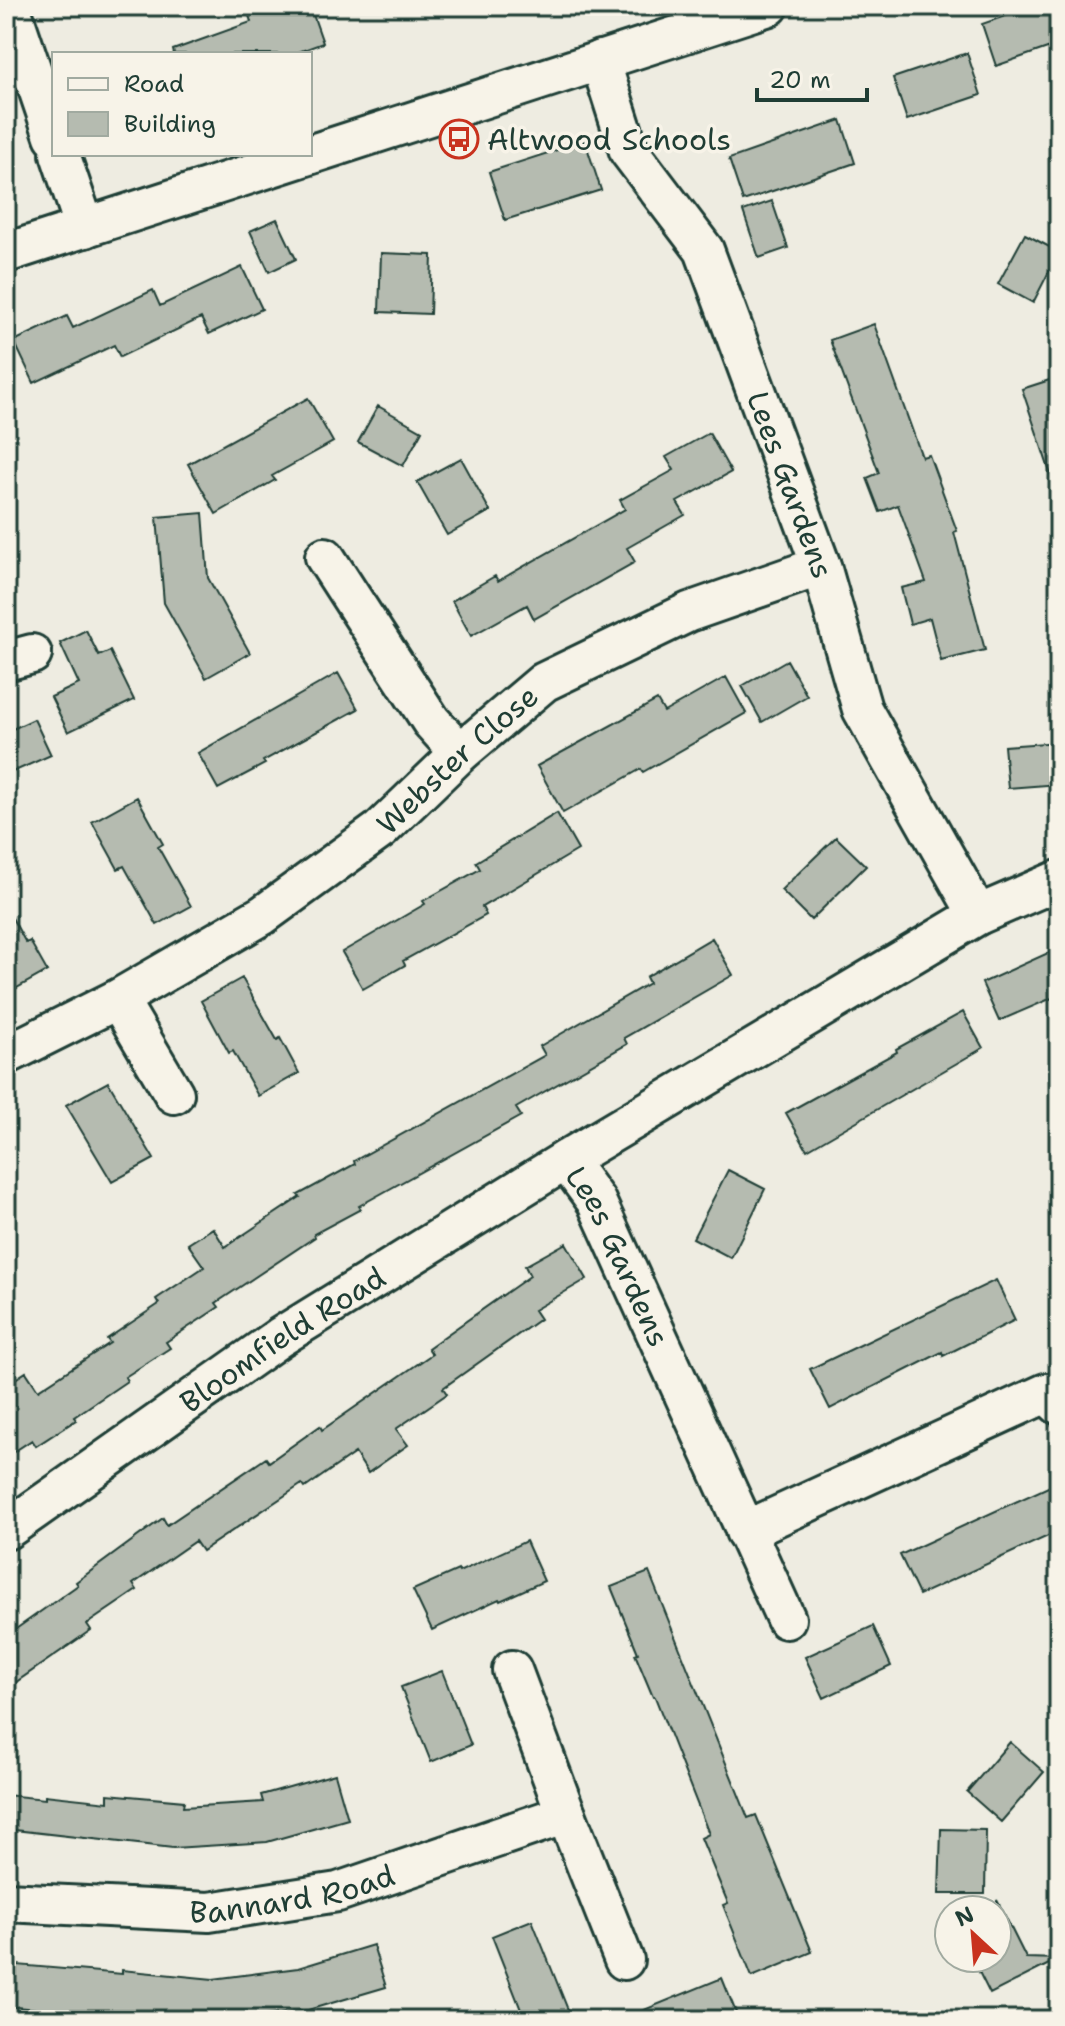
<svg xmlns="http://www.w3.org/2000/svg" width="1065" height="2026" viewBox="0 0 1065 2026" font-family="'Shantell Sans',sans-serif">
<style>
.building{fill:#b5bbb0;stroke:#1f3d34;stroke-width:2}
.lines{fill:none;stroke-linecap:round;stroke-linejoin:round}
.minor-casing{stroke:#1f3d34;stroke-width:44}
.minor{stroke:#f7f3e8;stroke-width:38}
.labels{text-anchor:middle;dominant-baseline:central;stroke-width:7;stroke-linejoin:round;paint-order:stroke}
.poi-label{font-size:30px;fill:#1f3d34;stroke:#f7f3e8;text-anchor:start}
.street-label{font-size:30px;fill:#1f3d34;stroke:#f7f3e8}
</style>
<rect width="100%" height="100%" fill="#eeece1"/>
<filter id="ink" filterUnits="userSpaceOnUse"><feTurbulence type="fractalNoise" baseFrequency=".0125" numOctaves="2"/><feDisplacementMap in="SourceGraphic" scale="16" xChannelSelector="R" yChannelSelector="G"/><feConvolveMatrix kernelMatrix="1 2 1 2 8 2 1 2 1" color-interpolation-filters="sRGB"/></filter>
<g filter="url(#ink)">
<!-- building -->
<path class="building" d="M246,6H310L323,43L293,54H174L173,50L251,22Z
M1034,6H1059V44L996,66L982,24Z
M967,53L981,95L907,120L893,78Z
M841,120L855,163L743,201L729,159Z
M585,141L601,190L505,220L489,172Z
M772,201L788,248L759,258L743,211Z
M277,219L296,259L269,272L250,231Z
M1025,234L1059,252L1033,303L998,284Z
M381,253L432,255L430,314L379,312Z
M242,267L262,309L209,334L201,318L120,357L114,345L34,383L14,341L67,316L73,328L153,290L160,306Z
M874,324L922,457L929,455L957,531L954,532L985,650L941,661L930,618L910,624L901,588L926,582L898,505L880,512L867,478L879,473L830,340Z
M1059,377V483L1054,484L1022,389Z
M308,398L333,442L272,476L275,480L216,514L188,464Z
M378,406L422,431L403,466L358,442Z
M709,433L731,472L677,502L685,515L627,548L635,562L534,619L527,605L471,636L452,601L495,576L498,581L625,509L620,500L674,470L666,457Z
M461,458L490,511L447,535L417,482Z
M203,513L208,578L250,653L206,678L164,603L157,517Z
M86,630L99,656L110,651L134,700L68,732L51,697L79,684L60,643Z
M787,660L807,696L762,722L742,686Z
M338,673L358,709L263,761L265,764L218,789L198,753Z
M726,677L746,713L643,772L641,769L563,813L537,766L657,700L664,712Z
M34,719L51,755L6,775V732Z
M1059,742V784L1008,788L1004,746Z
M137,797L163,844L158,847L191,906L157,925L124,866L118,869L92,822Z
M557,813L578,850L482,907L486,915L403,961L405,965L363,989L342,952L425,904L423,901L480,869L476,862Z
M836,837L866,866L811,920L781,890Z
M6,907L26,943L30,941L47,971L6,994Z
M712,938L733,975L624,1038L627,1044L516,1108L521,1116L359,1206L361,1209L314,1234L315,1237L216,1303L219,1307L166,1342L170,1348L125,1377L127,1381L74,1417L76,1420L36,1446L32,1440L6,1457V1385L26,1372L38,1390L110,1343L107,1339L159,1304L156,1299L204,1267L188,1244L213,1228L225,1247L300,1197L298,1195L355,1164L354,1161L545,1055L540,1046L649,983L646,977Z
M1059,948V995L999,1021L982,983Z
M242,978L277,1040L280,1038L299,1073L258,1096L233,1051L229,1053L201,1001Z
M963,1012L983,1048L807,1150L786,1113L897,1052L896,1049Z
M108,1082L154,1159L112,1182L66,1105Z
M728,1170L765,1189L731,1258L693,1238Z
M566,1243L587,1279L534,1310L540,1319L443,1388L447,1394L396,1429L408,1445L368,1473L355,1453L305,1488L302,1484L202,1551L195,1541L133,1584L137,1590L87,1624L91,1630L6,1689V1636L78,1585L76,1582L163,1518L167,1525L266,1458L269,1462L320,1426L322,1430L432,1354L428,1348L530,1276L525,1266Z
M996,1280L1015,1320L943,1356L942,1352L830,1409L810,1369Z
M1059,1482V1531L919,1595L900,1555Z
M526,1541L544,1581L500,1601L499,1599L432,1630L413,1590L458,1570L459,1572Z
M649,1572L748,1818L756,1815L812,1952L752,1977L723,1905L728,1903L701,1838L709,1834L655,1697H653L635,1654L638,1653L611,1587Z
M873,1626L891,1666L824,1698L805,1657Z
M442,1671L471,1745L431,1762L401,1687Z
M1010,1742L1044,1772L1001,1822L967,1792Z
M335,1774L348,1819L267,1842L173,1848L6,1829V1795L45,1799V1795L108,1802V1794L184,1801L183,1807L263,1802L261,1795Z
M941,1829L986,1830L985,1894H939Z
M997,1900L1026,1958L1059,1959L990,1994L972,1958H997Z
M532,1920L572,2020H525L492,1936Z
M373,1945L386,1987L308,2010L236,2020H183L107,2012V2016L6,2006V1964L122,1974V1970L213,1979L298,1968Z
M722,1978L739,2020H623L622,2019Z"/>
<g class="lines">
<defs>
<g id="minor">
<path d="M10,6L54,136"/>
<path id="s1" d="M600,60L629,151L704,250L821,566L862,709L978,915"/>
<path d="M60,154L85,228"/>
<path d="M6,253L769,6"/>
<path d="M325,557L431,721L460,753"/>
<path d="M6,661L32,654"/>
<path d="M118,999L174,1094"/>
<path id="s2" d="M6,1055L118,999L263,915L380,830L460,753L544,682L689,612L821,566"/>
<path id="s3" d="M566,1160L596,1201L786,1619"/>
<path id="s4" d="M6,1530L280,1337L566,1160L978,915L1059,880"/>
<path d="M745,1531L1046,1393L1059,1405"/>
<path d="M566,1814L624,1960"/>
<path id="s5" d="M6,1902L209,1912L338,1892L566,1814L512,1670"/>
</g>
</defs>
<!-- minor casing -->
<use href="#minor" class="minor-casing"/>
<!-- minor -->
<use href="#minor" class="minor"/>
</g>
</g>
<!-- icons -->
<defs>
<symbol id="bus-ring" viewBox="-11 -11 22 22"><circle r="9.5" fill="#f7f3e8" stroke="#c8321e" stroke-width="1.5"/><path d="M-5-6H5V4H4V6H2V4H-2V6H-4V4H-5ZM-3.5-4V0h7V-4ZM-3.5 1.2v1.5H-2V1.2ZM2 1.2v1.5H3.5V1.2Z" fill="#c8321e"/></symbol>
</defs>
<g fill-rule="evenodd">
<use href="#bus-ring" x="437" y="117" width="44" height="44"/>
</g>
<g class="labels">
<!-- poi labels -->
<g class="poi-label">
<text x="487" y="139">Altwood Schools</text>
</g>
<!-- street labels -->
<g class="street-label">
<text stroke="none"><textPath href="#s1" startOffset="470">Lees Gardens</textPath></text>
<text stroke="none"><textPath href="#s2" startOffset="542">Webster Close</textPath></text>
<text stroke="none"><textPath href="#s3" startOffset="110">Lees Gardens</textPath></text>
<text stroke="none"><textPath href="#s4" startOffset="336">Bloomfield Road</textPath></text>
<text stroke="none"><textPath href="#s5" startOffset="288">Bannard Road</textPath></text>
</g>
</g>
<!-- margin -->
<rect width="1065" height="2026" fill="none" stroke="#f7f3e8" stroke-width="32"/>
<rect x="16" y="16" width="1033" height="1994" fill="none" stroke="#1f3d34" stroke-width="3" filter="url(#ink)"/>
<!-- legend -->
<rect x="52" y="52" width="260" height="104" fill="#f7f3e8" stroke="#a1aaa0" stroke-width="2"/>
<rect x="68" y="78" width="40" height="12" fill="#f7f3e8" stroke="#a1aaa0" stroke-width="2"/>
<text x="124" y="92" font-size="24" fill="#1f3d34">Road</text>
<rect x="68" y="112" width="40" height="24" fill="#b5bbb0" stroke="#a1aaa0" stroke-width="2"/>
<text x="124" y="132" font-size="24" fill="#1f3d34">Building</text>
<!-- north arrow -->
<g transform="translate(973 1934) rotate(334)"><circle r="38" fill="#f7f3e8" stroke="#a1aaa0" stroke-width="2"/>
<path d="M0-6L14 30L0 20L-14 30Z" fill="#c8321e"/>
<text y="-12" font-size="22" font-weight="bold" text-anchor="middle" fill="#1f3d34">N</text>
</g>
<!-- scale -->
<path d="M757 88v12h110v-12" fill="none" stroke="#1f3d34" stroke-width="4"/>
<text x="769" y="88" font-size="24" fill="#1f3d34" stroke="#f7f3e8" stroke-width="6" paint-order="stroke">20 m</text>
</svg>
